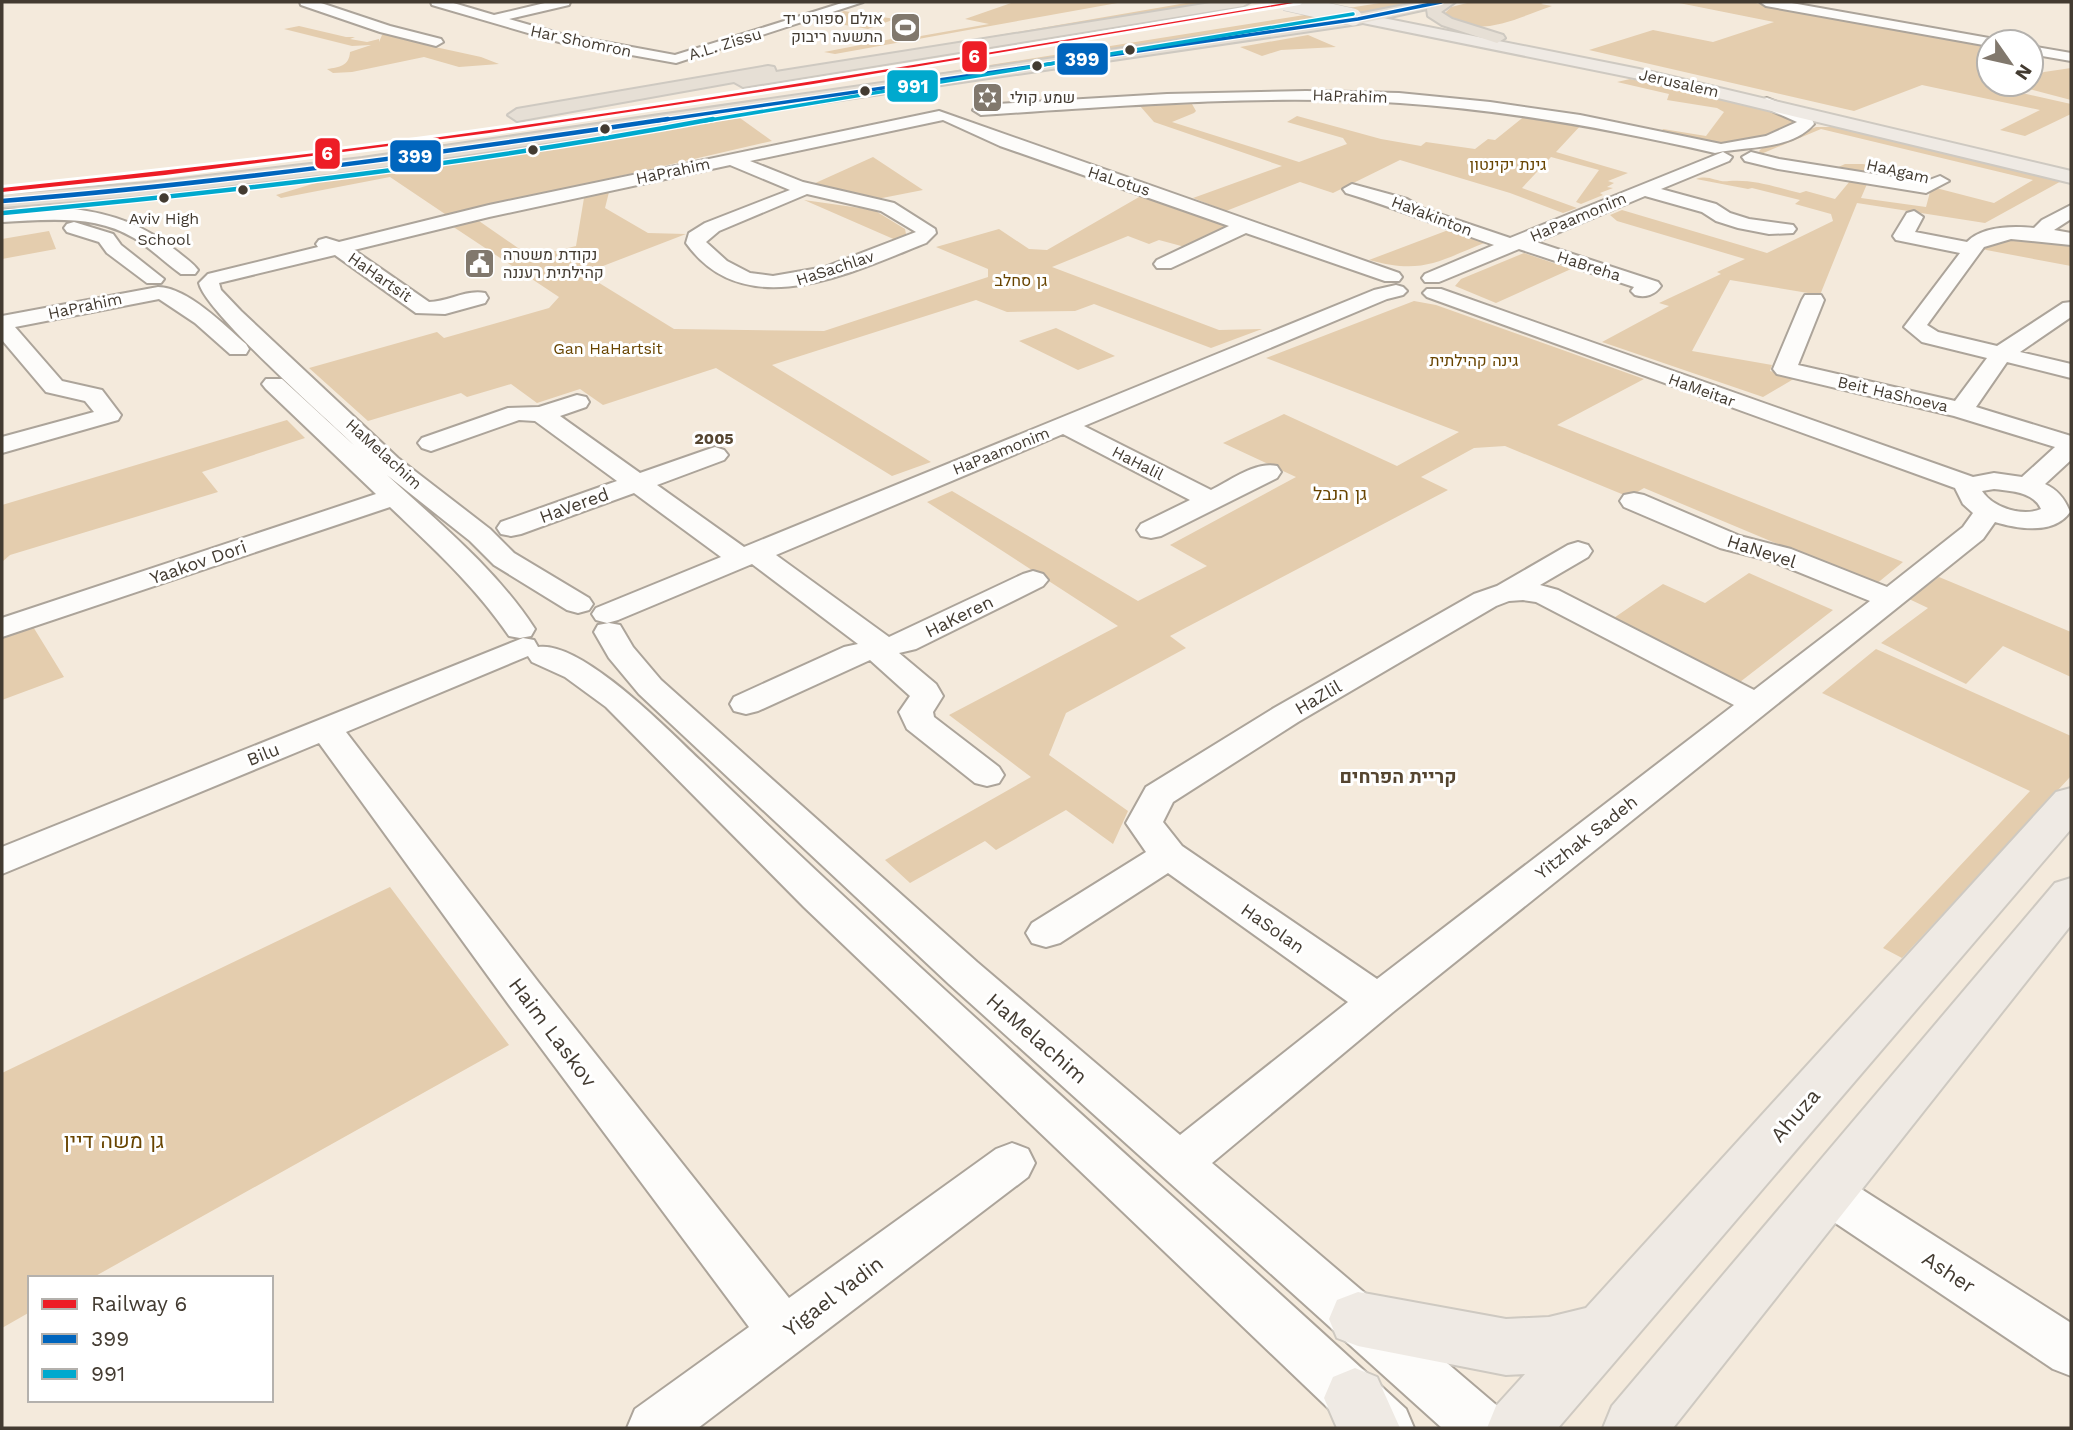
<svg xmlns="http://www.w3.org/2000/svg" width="2073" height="1430" viewBox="0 0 2073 1430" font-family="'Work Sans',Heebo,sans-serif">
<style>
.green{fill:#e4cdae}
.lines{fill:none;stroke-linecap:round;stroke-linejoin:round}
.minor-casing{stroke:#aca49a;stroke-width:4}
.major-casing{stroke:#cec9c1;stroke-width:4}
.highway-casing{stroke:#cec9c1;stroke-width:4}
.minor{fill:#fdfcfa;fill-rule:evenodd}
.major{fill:#efeae4;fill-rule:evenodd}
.highway{fill:#e6dfd5;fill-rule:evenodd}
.major-bridge-casing{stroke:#cec9c1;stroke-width:18;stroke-linecap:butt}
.major-bridge{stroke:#efeae4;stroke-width:17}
.bus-1-far1-casing{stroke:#fff;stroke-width:6}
.bus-1-casing{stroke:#fff;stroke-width:7}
.bus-2-far1-casing{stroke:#fff;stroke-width:6}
.bus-2-casing{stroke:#fff;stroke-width:7}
.bus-1-far1{stroke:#0065bd;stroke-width:3.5}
.bus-1{stroke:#0065bd;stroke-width:4.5}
.bus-2-far1{stroke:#00a9ce;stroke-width:3.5}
.bus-2{stroke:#00a9ce;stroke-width:4.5}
.rail-1-casing{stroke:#fff;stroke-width:6}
.rail-1{fill:#ed1d26;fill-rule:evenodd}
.bus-dot{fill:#433b31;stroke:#fff;stroke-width:2.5}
.labels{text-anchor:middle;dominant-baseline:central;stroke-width:6;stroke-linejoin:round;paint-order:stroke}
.far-poi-label{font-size:16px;fill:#433b31;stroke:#fff;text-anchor:start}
.far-street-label{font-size:16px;fill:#433b31;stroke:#fff}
.far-park-label{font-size:16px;fill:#684400;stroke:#fff}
.bus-label{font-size:16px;fill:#433b31;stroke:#fff}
.far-neighbourhood-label{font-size:16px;font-weight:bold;fill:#554530;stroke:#fff}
.park-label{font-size:18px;fill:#684400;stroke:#fff}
.street-label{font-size:18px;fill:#433b31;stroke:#fff}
.neighbourhood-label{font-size:19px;font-weight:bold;fill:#554530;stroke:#fff}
.near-street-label{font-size:21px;fill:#433b31;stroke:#fff}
.near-park-label{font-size:21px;fill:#684400;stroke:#fff}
.line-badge{stroke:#fff;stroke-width:2.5}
.badge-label{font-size:19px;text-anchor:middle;font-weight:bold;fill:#fff}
</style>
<rect width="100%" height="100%" fill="#f4eadc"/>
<!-- green -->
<path class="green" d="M1014,2H1123L835,54L824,52L907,36L915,37L989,24L965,19Z
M1192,2H1211L824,65Z
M1386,2H1430L1335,20L877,83Z
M1471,2H1545L1541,4L1552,6C1522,16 1471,43 1445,13L1451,7Z
M1674,2H1750L1989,46L1988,83L1991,86L2071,104V114L2025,136L2000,130L2040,110L1922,85L1854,111L1589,50L1653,30L1713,42L1774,22Z
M844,11L895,19L868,29L816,20Z
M299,26L346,37H355L350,39L367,42L379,39V42L382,35L394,33L426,42V45L481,57L499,64L459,67L424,57L352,72L333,73L327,69C340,67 349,66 350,52L371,45L352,46L284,29Z
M1308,35L1336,47L1281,50L1262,56L1240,47Z
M2071,68V100L2029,89L2027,85L2031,84V78L2044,72Z
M1630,79L1767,108L1793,117L1794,126L1749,142L1730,144L1661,132L1663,129L1706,136L1724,112L1717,108L1667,100L1669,94L1617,82Z
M1192,104L1196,111L1194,113L1172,122L1299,162L1347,144L1343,138L1287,122L1297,116L1381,139L1421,146L1426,142L1475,149L1488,139L1495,140L1526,115L1582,124L1556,152L1628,173L1608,181L1614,183L1607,187L1613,188L1600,193L1603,195L1581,204L1576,202L1599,170L1551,157L1522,188L1577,208L1563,213L1510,193L1400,160L1333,193L1300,182L1226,211L1193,198L1282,166L1154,122L1140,106Z
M740,118L772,141L448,216L390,177L281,198L276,195L352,172Z
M1816,127H1841L2065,179L1985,223L1857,203L1820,295L1730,280L1692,351L1772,365L1770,371L1797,377L1763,397L1602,342L1669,306L1659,303L1721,274L1717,272L1745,259L1617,221L1610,215L1622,210L1767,253L1833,221L1831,214L1795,204L1800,200L1752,188L1748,189L1696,179C1709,174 1717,183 1729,181C1753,179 1776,187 1800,193L1806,191L1835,199L1850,181L1867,184L1861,198L1926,207L1930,192L1936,188L1994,203L2033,180L1821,129L1761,154L1759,151L1764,146Z
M873,157L923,190L877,199L811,185Z
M1845,164H1863L1925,179L1928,183L1832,170Z
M609,192L605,208L648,233L686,234L603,266L596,281L674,329L824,331L988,277V269L936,247L999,229L1029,249L1047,250L1146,193L1234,226L1185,247L1159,240L1149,244L1128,236L1052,267L1219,330L1262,329L1211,348L1094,304L1075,311L1007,312L976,300L772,365L931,462L892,476L716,368L603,405L580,389L537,403L511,384L467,397L461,393L368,421L309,368L437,332L444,338L549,308L559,297L452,226L479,221L531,257L576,246L584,198Z
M804,200L874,210L905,229L906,234L898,241Z
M1451,229L1487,242C1438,261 1423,275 1369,260Z
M49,231L56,249L2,259V239Z
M1993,238H2052L2071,241V266L1981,249Z
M1524,253L1571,269L1496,303L1455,286L1461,279Z
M1414,301L1436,305L1644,379L1557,425L1903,562L1875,585L1644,488L1629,497L1505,446L1474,448L1421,477L1448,490L1170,636L1186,648L1066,713L1049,755L1128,811L1113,844L1066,810L996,850L985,841L910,883L885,860L1031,777L949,715L1118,626L927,502L952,491L1138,601L1207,566L1170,545L1296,477L1223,443L1284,414L1397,466L1459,432L1266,358Z
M1056,328L1115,356L1078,370L1019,341Z
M287,420L305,438L202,472L218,492L10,555L2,562V505Z
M1749,573L1833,610L1740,682L1611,620L1663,584L1705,603Z
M1939,577L2071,632V677L2003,646L1966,684L1881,643L1928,608L1909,599Z
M32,625L64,677L2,700V635Z
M1876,649L2071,736V776L1902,958L1883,948L2030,791L1822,693Z
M390,887L509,1045L92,1278H30V1312L2,1328V1073Z"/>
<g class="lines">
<defs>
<path id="minor" d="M300,2H318L390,26L441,39L443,42L436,46L380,32L301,5Z
M431,2H450L494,15L549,2H570L569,5L509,19L561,34L675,55L845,2H863L676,63L559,42L432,5Z
M1760,2H1786L1989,38L1996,42H1989V46L1766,6Z
M2031,46L2071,53V61L2031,54Z
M1306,91L1399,93L1490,102L1580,115L1721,144L1766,136L1797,122L1761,106L1759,103L1761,100L1767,98L1810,115L1814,124C1791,151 1744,146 1715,153C1611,129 1507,110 1400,103C1261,94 1120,106 981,115L973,110L981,105L1167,94Z
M939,111L1399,273L1402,277L1399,281H1385L1246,233L1171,268H1157L1154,264L1157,260L1229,226L1000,146L943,120L750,161L803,182L894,203L935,229L936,233L926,243C852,272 745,326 686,243L689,233L705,223L790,190L730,165L489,217L354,250L429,302C447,302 467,289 485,293L488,298L485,303L445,314L416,313L335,255L219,283L221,290L241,311L398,458L490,529L514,553L589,598L593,604L589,610L578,613L567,610L494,565L470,541L387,475C439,523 496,569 535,629L531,636L520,638L509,636C475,586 433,548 390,507L2,637V618L376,494L266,389L262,384L266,379H282L358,449C330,421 205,312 199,283L208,274L318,247L316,244L319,240L326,238L339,242L489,205ZM807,194L881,211L916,232L825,267L773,276L750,273L727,261L706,242L719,231Z
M1723,152L1732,157L1729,161L1661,189L1716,204L1730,213L1749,219L1793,225L1796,229L1793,233L1769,234L1738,228L1716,221L1702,212L1645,196L1536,242L1658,282L1661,286C1655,295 1645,298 1635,295L1631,291L1634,287L1519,249L1439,282H1425L1422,278L1425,274L1494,245C1444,228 1396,208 1346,193L1343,189L1352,184L1407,199L1424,209L1510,238Z
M1751,152L1779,159L1924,182L1940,176L1949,181L1926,193L1778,169L1745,161L1742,157Z
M2071,205V219L2054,230L2071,233V245L2011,239L1984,247L1927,325L1938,332L1997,346L2063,303L2071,302V317L2020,352L2071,364V378L2007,362L1976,407L2071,436V460L2045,484C2058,490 2065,499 2070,512C2054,535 2018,529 1995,522L1983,539L1393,1012L1212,1163L1501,1409L1509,1428H1442L949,984L639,694L609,658L594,632L598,625L609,623L620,625L633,647L661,680L977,962L1180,1135L1348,1002L1168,873L1060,943L1046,947L1032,943L1026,933L1032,923L1146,852L1126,823L1146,787L1274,708L1474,594L1497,586L1568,545L1578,542L1588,545L1592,551L1588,557L1540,585L1558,590L1754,690L1870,601L1771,561L1720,548L1624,507L1620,501L1624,495L1634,493L1644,495L1740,536L1791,549L1887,587L1963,527L1973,513L1963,504L1955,488L1427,297L1423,293L1427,289H1441L1973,477L1994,473L2022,477L2055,447L1954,416L1777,374L1773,369L1802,300L1805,295H1821L1824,300L1798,365L1955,401L1987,358L1922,342L1904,327L1960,253L1896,240L1893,236L1907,213L1914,211L1923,217L1915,232L1967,242C1983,226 2013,226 2034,228L2042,220ZM1994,489C2011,491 2034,492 2041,509C2023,517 1993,508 1982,491ZM1523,600L1536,602L1734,705L1377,979L1182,846L1163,822L1173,802L1298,722L1496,606L1509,601Z
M73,209C115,214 145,226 178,252C185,258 193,263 198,270L195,274H181C165,263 151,248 134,238C94,214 46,220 2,222V210Z
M74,222L113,234L121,245L164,279L161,283H147L107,253L99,242L67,232L64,228L67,224Z
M1396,285L1403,287L1407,291L1403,295L1387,299L1084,426L1211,490C1231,480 1256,461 1277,466L1281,472L1277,478L1161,536L1151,538L1141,536L1137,530L1141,524L1190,500L1063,434L776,555L889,637L1023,574L1033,571L1043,574L1048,580L1043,586L916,649L899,653L936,684L943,696L933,712L934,717L999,767L1004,775L999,783L987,786L975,783L907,729L899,712L910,696L870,660L758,711L746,714L734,711L730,704L734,697L844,647L858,644L752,564L618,620L607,623L596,620L592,614L596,608L721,557L634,493L521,534L511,536L501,534L497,528L501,522L617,481L535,421L519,420L431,451L422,448L418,443L422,438L508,408L539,407L577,395L586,397L589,402L586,407L560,416L640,473L706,450L715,447L724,450L728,455L724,460L657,485L744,547L1374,290Z
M158,287C187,287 225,326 246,344L249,349L246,354H230L195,323L159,299L15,327L62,381L102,390L121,415L118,420L2,453V437L94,412L85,401L46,392L2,340V316Z
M523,638L534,640L538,647C582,640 671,733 702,762C931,983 1171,1193 1406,1409L1414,1428H1349L804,907L606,707L565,677L532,662L528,656L346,732L539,983L789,1298L996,1149L1012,1143L1028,1149L1035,1163L1028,1177L698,1428H627L635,1409L749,1327L509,1005L319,743L2,874V847Z
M1827,1172L1844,1178L2071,1323V1376L2053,1369L1810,1206L1804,1192L1810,1178Z"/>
<path id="major" d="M1353,12L1639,69L2071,171V183L1639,79L1348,20L1345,17Z
M2071,788V829L1558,1428H1487L1496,1406L1525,1374L1506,1375L1358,1346L1337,1338L1329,1319L1337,1300L1358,1292L1506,1319L1549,1317L1586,1308L2056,792Z
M2071,878V925L1673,1428H1603L1612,1406L2055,883Z
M1355,1368L1377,1377L1400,1428H1337L1324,1398L1333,1377Z"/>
<path id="highway" d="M1217,2H1250L1243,6L743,87L734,82L517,121L508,115L517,109L768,66L774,67L776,72Z
M1420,2H1455L1441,12L1452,19L1503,35L1505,38L1497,43L1442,25L1428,16L1427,9L1358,24L362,170L147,195L2,207V195L147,183L362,158L1358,14Z"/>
</defs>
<!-- minor casing -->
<use href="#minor" class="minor-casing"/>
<!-- major casing -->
<use href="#major" class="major-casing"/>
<!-- highway casing -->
<use href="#highway" class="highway-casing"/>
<!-- minor -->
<use href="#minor" class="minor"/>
<!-- major -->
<use href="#major" class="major"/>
<!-- highway -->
<use href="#highway" class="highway"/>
<defs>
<path id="major-bridge" d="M1285,2L1353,17"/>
</defs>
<!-- major-bridge casing -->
<use href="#major-bridge" class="major-bridge-casing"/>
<!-- major-bridge -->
<use href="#major-bridge" class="major-bridge"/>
<defs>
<path id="bus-1-far1" d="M656,121L1358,19L1441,2"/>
<path id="bus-1" d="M2,201C225,183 446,152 668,119"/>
<path id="bus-2-far1" d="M704,121L1353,14"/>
<path id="bus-2" d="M3,213C241,191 478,163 713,119"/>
</defs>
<!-- bus-1-far1 casing -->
<use href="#bus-1-far1" class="bus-1-far1-casing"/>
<!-- bus-1 casing -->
<use href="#bus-1" class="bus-1-casing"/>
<!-- bus-2-far1 casing -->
<use href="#bus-2-far1" class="bus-2-far1-casing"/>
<!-- bus-2 casing -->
<use href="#bus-2" class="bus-2-casing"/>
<!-- bus-1-far1 -->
<use href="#bus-1-far1" class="bus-1-far1"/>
<!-- bus-1 -->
<use href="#bus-1" class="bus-1"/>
<!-- bus-2-far1 -->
<use href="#bus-2-far1" class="bus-2-far1"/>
<!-- bus-2 -->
<use href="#bus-2" class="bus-2"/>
<defs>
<path id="rail-1" d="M1291,2H1299L813,84L489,133L165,175L2,192V188C165,171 327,153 490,130C758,92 1024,47 1291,2Z"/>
</defs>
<!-- rail-1 casing -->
<use href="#rail-1" class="rail-1-casing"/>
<!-- rail-1 -->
<use href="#rail-1" class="rail-1"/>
</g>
<!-- icons -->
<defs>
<symbol id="stadium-square" viewBox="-11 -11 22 22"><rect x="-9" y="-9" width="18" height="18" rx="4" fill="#81786d" stroke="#fff"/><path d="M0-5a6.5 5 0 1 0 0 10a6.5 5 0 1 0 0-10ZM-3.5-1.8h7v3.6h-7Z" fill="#fff"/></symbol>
<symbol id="synagogue-square" viewBox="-11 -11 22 22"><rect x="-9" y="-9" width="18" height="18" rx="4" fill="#81786d" stroke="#fff"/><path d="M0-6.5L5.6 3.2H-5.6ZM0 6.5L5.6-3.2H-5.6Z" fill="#fff"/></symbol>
<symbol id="civic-square" viewBox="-11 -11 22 22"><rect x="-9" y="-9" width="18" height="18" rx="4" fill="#81786d" stroke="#fff"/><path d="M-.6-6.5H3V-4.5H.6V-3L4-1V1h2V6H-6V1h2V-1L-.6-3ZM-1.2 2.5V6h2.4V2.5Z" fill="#fff"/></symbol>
</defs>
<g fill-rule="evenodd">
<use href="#stadium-square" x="888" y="10" width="35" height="35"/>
<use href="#synagogue-square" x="970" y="80" width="35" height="35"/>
<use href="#civic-square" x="462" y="246" width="35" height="35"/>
</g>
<!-- markers -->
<g class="bus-dot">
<circle cx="1130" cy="50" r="6"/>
<circle cx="1037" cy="66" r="6"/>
<circle cx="865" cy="91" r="6"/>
<circle cx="605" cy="129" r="6"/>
<circle cx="533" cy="150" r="6"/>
<circle cx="243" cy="190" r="6"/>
<circle cx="164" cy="198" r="6"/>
</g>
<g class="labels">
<!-- far-poi labels -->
<g class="far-poi-label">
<text x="883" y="18" text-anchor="end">אולם ספורט יד<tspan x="883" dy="18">התשעה ריבוק</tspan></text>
<text x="1010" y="97">שמע קולי</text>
<text x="503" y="254">נקודת משטרה<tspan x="503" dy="18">קהילתית רעננה</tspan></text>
</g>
<!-- far-street labels -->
<g class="far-street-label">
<text transform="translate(581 41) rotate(12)">Har Shomron</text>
<text transform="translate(725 44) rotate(-17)">A.L. Zissu</text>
<text transform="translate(1679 83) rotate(13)">Jerusalem</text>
<text transform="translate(1350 96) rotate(2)">HaPrahim</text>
<text transform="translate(673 171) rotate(-12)">HaPrahim</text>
<text transform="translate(1898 171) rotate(13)">HaAgam</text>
<text transform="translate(1119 181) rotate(18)">HaLotus</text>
<text transform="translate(1432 216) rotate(21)">HaYakinton</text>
<text transform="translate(1578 217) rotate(-23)">HaPaamonim</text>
<text transform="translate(1589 266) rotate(18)">HaBreha</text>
<text transform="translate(835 268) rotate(-18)">HaSachlav</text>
<text transform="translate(380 277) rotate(35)">HaHartsit</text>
<text transform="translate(85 306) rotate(-12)">HaPrahim</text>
<text transform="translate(1702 390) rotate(20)">HaMeitar</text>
<text transform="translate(1893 394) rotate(13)">Beit HaShoeva</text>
<text transform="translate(1001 451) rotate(-22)">HaPaamonim</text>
<text transform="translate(384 454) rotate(42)">HaMelachim</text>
<text transform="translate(1138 463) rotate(27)">HaHalil</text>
</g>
<!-- far-park labels -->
<g class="far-park-label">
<text x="1508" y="164">גינת יקינטון</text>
<text x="1021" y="280">גן סחלב</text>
<text x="608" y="348">Gan HaHartsit</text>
<text x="1474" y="360">גינה קהילתית</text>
</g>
<!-- bus labels -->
<g class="bus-label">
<text x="164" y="218">Aviv High<tspan x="164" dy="21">School</tspan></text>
</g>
<!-- far-neighbourhood labels -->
<g class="far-neighbourhood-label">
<text x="714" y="438">2005</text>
</g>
<!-- park labels -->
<g class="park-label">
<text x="1340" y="493">גן הנבל</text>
</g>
<!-- street labels -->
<g class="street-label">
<text transform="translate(574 505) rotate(-20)">HaVered</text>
<text transform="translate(1762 551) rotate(18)">HaNevel</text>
<text transform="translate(198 562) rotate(-19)">Yaakov Dori</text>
<text transform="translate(959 616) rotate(-26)">HaKeren</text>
<text transform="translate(1318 697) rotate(-30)">HaZlil</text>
<text transform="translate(263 754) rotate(-22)">Bilu</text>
<text transform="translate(1586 837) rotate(-38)">Yitzhak Sadeh</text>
<text transform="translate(1273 928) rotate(35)">HaSolan</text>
</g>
<!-- neighbourhood labels -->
<g class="neighbourhood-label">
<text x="1398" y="776">קריית הפרחים</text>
</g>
<!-- near-street labels -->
<g class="near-street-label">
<text transform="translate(553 1032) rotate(53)">Haim Laskov</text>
<text transform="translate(1037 1038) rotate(41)">HaMelachim</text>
<text transform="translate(1795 1115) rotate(-49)">Ahuza</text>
<text transform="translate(1949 1272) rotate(33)">Asher</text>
<text transform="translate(833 1296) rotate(-37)">Yigael Yadin</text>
</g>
<!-- near-park labels -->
<g class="near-park-label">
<text x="114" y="1140">גן משה דיין</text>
</g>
</g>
<g class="line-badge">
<rect x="961" y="40" width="27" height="33" rx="7" fill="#ed1d26"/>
<rect x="1056" y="42" width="53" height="34" rx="7" fill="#0065bd"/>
<rect x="886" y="69" width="53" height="34" rx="7" fill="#00a9ce"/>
<rect x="314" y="137" width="27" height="33" rx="7" fill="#ed1d26"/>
<rect x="389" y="139" width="53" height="34" rx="7" fill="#0065bd"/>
</g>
<g class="badge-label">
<text x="974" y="63">6</text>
<text x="1082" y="66">399</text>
<text x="913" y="93">991</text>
<text x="327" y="160">6</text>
<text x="415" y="163">399</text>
</g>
<!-- border -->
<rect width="2073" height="1430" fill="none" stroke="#433b31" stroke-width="7"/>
<!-- legend -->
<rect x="28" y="1276" width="245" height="126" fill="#ffffff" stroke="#b4b1ad" stroke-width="2"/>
<rect x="42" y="1299" width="35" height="10" fill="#ed1d26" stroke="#b4b1ad" stroke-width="2"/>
<text x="91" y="1311" font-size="21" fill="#433b31">Railway 6</text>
<rect x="42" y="1334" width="35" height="10" fill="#0065bd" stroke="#b4b1ad" stroke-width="2"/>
<text x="91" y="1346" font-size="21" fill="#433b31">399</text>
<rect x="42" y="1369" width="35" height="10" fill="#00a9ce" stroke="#b4b1ad" stroke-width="2"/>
<text x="91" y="1381" font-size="21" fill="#433b31">991</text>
<!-- north arrow -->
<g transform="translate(2010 63) rotate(124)"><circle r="33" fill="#ffffff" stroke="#b4b1ad" stroke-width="2"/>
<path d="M0-5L12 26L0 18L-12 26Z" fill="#81786d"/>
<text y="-10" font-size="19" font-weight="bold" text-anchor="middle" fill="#433b31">N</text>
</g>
</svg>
